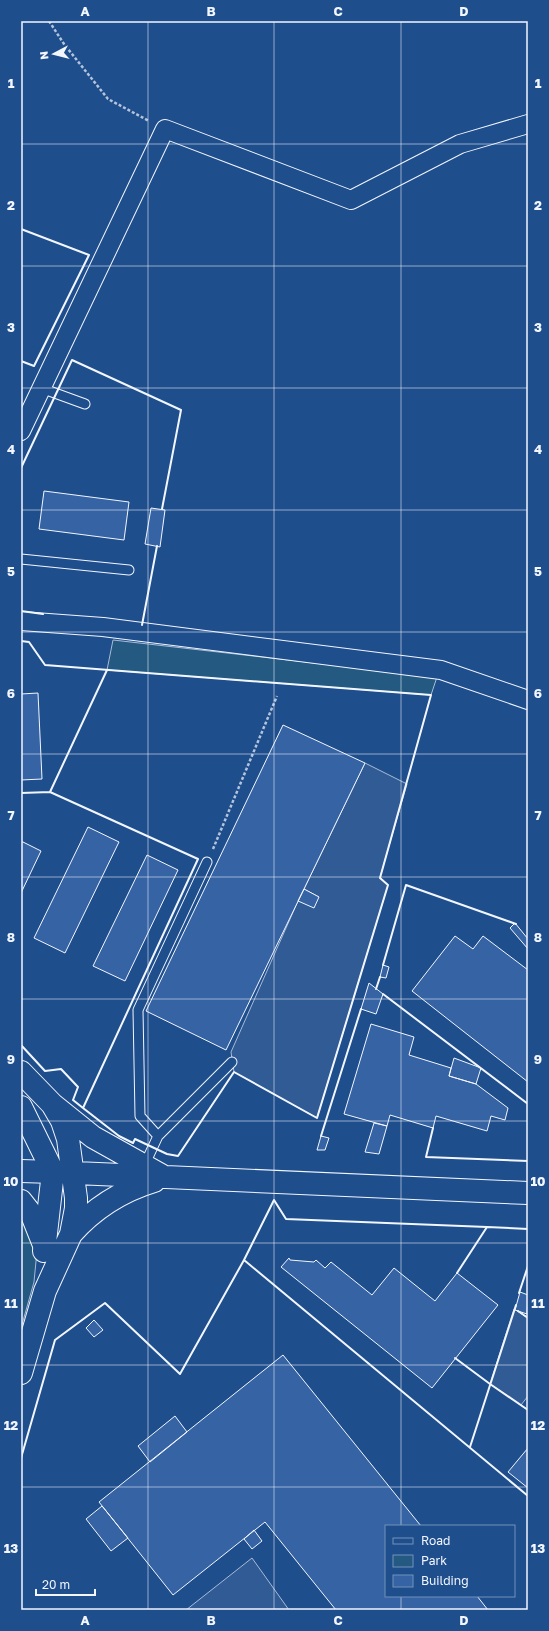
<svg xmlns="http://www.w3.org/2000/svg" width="549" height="1631" viewBox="0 0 549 1631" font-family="'Golos Text',sans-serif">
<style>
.green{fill:#245a82;stroke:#a8bbd7}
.parking{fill:#305b95;stroke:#a8bbd7}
.building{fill:#3563a3;stroke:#f2f6ff}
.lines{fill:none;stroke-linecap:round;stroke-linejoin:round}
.service-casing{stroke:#f2f6ff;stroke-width:11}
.minor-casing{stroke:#f2f6ff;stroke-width:20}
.tertiary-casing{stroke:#f2f6ff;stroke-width:24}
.trunk-casing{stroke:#f2f6ff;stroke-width:24}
.path{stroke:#b3c4dc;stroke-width:2.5;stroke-dasharray:3 2;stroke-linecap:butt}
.service{stroke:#1f4e8c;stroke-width:9}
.minor{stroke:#1f4e8c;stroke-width:18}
.tertiary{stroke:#1f4e8c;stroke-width:22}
.trunk{stroke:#1f4e8c;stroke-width:22}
.wall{stroke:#f2f6ff;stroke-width:2}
.grid{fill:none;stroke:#f2f6ff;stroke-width:1;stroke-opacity:0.55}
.neatline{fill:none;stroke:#f2f6ff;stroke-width:1.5}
.grid-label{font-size:13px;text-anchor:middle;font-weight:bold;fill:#f2f6ff}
</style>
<rect width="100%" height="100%" fill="#1f4e8c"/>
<!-- green -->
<path class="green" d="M113,640L437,677L431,695L107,670Z
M21,1215L37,1251L34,1282L21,1328Z"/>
<!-- parking -->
<path class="parking" d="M365,763L407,784L380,877L388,885L317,1118L234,1072L231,1052L298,901L319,897L304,889Z
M514,1309L528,1318V1396L521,1405L490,1384Z
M252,1558L289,1610H186Z"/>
<!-- building -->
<path class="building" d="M44,491L129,502L124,540L39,529Z
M151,508L165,510L160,547L145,544Z
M38,693L42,779L21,780V694Z
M283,725L365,763L226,1050L146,1011Z
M88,827L119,842L65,953L34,938Z
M21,841L41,851L21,893Z
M147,855L178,870L125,981L93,966Z
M304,889L319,897L314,908L298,901Z
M515,923L528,939V949L510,928Z
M455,936L473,949L483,936L528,970V1082L412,991Z
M383,965L389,967L386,978L380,977Z
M369,983L383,994L376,1014L361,1009Z
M371,1024L414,1037L409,1055L451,1068L449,1076L476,1084L508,1108L505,1120L491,1116L487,1131L436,1116L433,1128L390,1115L387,1126L344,1114Z
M454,1058L481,1068L476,1084L449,1076Z
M374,1123L387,1126L379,1154L365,1152Z
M321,1136L329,1138L325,1150H317Z
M289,1258L290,1260L314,1262L316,1260L325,1268L331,1262L372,1295L394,1268L435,1301L457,1273L498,1305L432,1388L281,1267Z
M520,1292L528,1295L527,1314L515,1310Z
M94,1320L103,1330L94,1337L86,1328Z
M283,1355L421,1526H386V1596H477L488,1610H336L265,1522L173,1595L99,1502Z
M175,1416L187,1432L150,1462L138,1446Z
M528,1448V1488L508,1472Z
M102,1506L128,1538L111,1551L86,1519Z
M254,1530L262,1541L252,1549L244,1539Z"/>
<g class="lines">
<defs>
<path id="service" d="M41,388L85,404
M21,559L129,570
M158,1136L140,1116L138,1010L207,862
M144,1166L158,1136L232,1062"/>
<path id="minor" d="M21,431L165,129L351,200L460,144L528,124
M21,621L103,627L441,670L528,700"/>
<path id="tertiary" d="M21,1072L52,1104L93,1137L161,1175
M21,1107L53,1172L44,1251
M53,1172L528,1193
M71,1234C94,1208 121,1191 154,1181
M21,1373L45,1291L71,1234L76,1208V1198L68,1139L62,1121L52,1104"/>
<path id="trunk" d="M21,1171L53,1172
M21,1201L32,1215L44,1245"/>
</defs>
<!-- service casing -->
<use href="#service" class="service-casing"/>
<!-- minor casing -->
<use href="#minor" class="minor-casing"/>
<!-- tertiary casing -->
<use href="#tertiary" class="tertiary-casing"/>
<!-- trunk casing -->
<use href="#trunk" class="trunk-casing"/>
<!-- path -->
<path class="path" d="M49,21L64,44L108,99L149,121
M213,849L277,696"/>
<!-- service -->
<use href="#service" class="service"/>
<!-- minor -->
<use href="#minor" class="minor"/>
<!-- tertiary -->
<use href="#tertiary" class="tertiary"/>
<!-- trunk -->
<use href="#trunk" class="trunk"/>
<!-- wall -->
<path class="wall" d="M21,229L89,255L34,366L21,361
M21,468L72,360L181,410L162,509
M21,611L43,614
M142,625L157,546
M21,641L29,642L45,665L431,695L380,878L388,885L317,1118L234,1072L178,1156L167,1154L135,1139L133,1143L119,1136L83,1108L198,859L50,792L107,670
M21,793L50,792
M383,965L406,885L516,924
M376,989L380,977
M383,994L528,1104
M21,1045L45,1071L61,1069L78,1087L73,1100L83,1108
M433,1128L426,1157L528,1161
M321,1136L361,1009
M487,1227L528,1229
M244,1260L274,1200L286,1219L487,1227L457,1273
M519,1293L528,1266
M518,1311L528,1318
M455,1358L490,1384L528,1410
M470,1447L516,1305
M21,1458L55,1340L105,1303L180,1374L244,1260L528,1496"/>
</g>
<!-- grid -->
<path class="grid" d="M148,21V1610M274,21V1610M401,21V1526M21,144H528M21,266H528M21,388H528M21,510H528M21,632H528M21,754H528M21,877H528M21,999H528M21,1121H528M21,1243H528M21,1365H528M21,1487H528M401,1596V1610"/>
<!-- border -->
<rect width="549" height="1631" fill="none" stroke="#1f4e8c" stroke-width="44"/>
<!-- legend -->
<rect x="385" y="1525" width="130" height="72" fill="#1f4e8c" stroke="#7391ba"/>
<rect x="393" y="1538" width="20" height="6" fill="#1f4e8c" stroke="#7391ba"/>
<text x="421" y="1545" font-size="12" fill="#f2f6ff">Road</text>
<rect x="393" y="1555" width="20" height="12" fill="#245a82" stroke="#7391ba"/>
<text x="421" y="1565" font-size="12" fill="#f2f6ff">Park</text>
<rect x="393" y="1575" width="20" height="12" fill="#3563a3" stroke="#7391ba"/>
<text x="421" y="1585" font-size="12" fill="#f2f6ff">Building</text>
<!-- north arrow -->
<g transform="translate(54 54) rotate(263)" stroke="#1f4e8c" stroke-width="3" paint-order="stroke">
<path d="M0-3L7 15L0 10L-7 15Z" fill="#f2f6ff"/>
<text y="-6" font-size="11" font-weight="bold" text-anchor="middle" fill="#f2f6ff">N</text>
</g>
<!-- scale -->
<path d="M36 1589v6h59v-6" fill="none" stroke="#f2f6ff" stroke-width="2"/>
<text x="42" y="1589" font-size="12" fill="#f2f6ff" stroke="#1f4e8c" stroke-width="3" paint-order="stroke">20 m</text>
<rect x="22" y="22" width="505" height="1587" class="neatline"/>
<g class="grid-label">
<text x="85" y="16">A</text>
<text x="211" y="16">B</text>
<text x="338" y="16">C</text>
<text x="464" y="16">D</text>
<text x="11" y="88">1</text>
<text x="538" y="88">1</text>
<text x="11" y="210">2</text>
<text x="538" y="210">2</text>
<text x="11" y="332">3</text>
<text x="538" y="332">3</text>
<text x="11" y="454">4</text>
<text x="538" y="454">4</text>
<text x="11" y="576">5</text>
<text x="538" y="576">5</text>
<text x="11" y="698">6</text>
<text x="538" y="698">6</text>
<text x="11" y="820">7</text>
<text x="538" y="820">7</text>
<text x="11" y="942">8</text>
<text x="538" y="942">8</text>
<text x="11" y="1064">9</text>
<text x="538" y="1064">9</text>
<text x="11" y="1186">10</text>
<text x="538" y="1186">10</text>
<text x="11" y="1308">11</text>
<text x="538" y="1308">11</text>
<text x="11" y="1430">12</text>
<text x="538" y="1430">12</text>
<text x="11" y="1553">13</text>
<text x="538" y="1553">13</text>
<text x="85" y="1625">A</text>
<text x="211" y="1625">B</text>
<text x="338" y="1625">C</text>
<text x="464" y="1625">D</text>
</g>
</svg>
